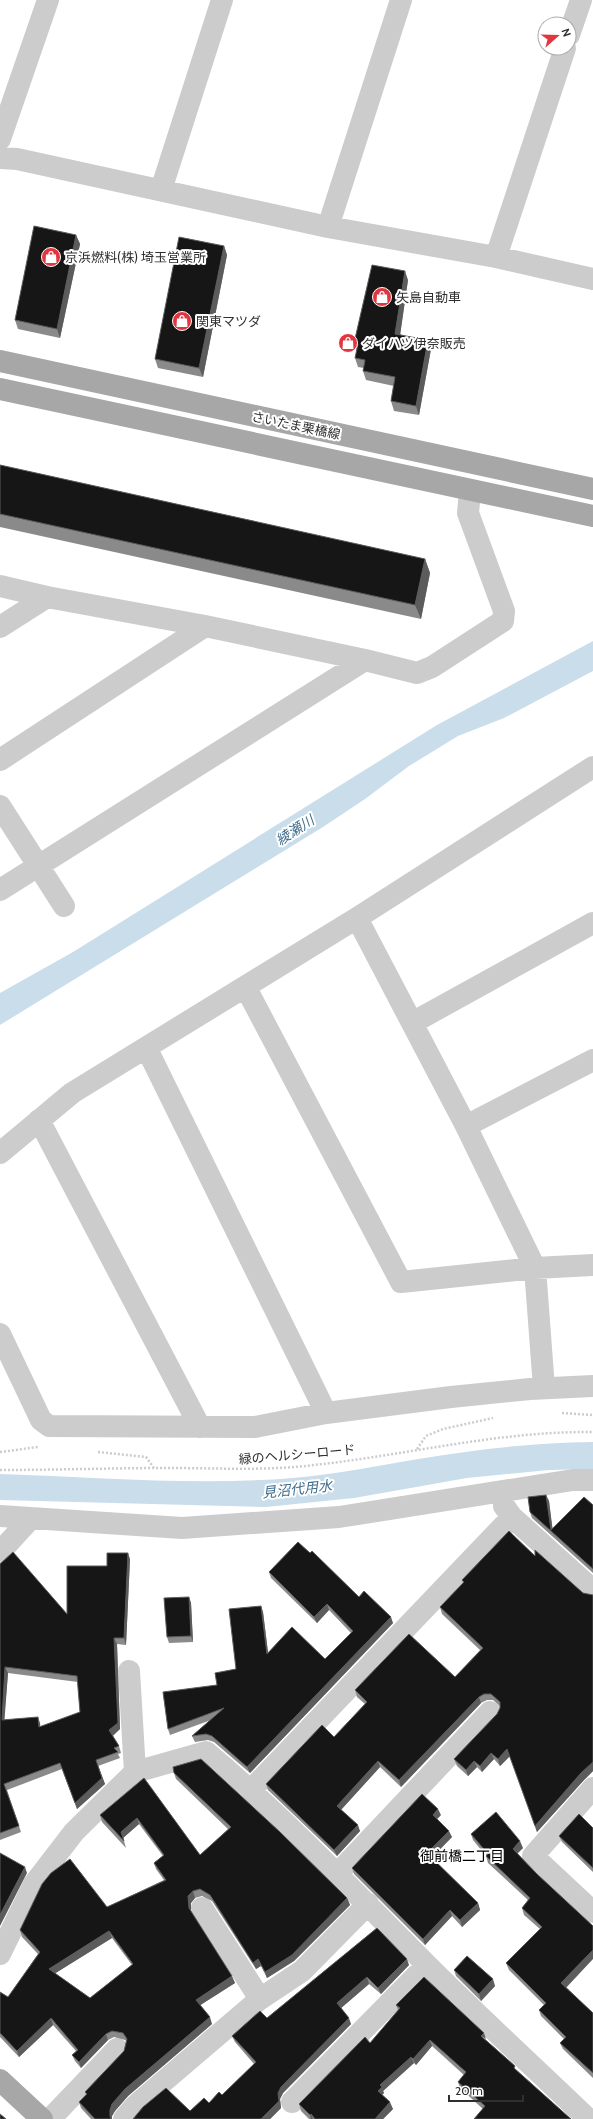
<svg xmlns="http://www.w3.org/2000/svg" width="593" height="2119" viewBox="0 0 593 2119" font-family="Cabin,'Noto Sans JP',sans-serif">
<style>
.water{fill:#caddeb}
.lines{fill:none;stroke-linecap:round;stroke-linejoin:round}
.path{stroke:#ccc;stroke-width:2.5;stroke-dasharray:2 2;stroke-linecap:butt}
.minor{stroke:#ccc;stroke-width:22}
.major{stroke:#a7a7a7;stroke-width:22}
.wall{fill:#8a8a8a;fill-rule:evenodd}
.shaded-wall{fill:#5c5c5c}
.building{fill:#161616;stroke:#5c5c5c;fill-rule:evenodd}
.labels{text-anchor:middle;dominant-baseline:central;stroke-width:4;stroke-linejoin:round;paint-order:stroke}
.poi-label{font-size:13px;fill:#2f2f2f;stroke:#fff;text-anchor:start}
.street-label{font-size:13px;fill:#2f2f2f;stroke:#fff}
.water-label{font-size:14px;font-style:italic;fill:#3f6e8f;stroke:#fff}
.neighbourhood-label{font-size:14px;fill:#000;stroke:#fff}
</style>
<rect width="100%" height="100%" fill="#fff"/>
<!-- water -->
<path class="water" d="M593,641V671L504,718L458,736L409,766L365,799L323,827L0,1025V993L73,952L437,725Z
M593,1442V1469L549,1470L467,1478L354,1498L266,1507L0,1500V1474C97,1477 196,1486 293,1478C340,1474 385,1464 431,1457C485,1448 538,1443 593,1442Z"/>
<g class="lines">
<!-- path -->
<path class="path" d="M562,1413L593,1415
M417,1449L426,1436L443,1429L493,1418
M0,1452L38,1447
M98,1452L146,1457L154,1468
M0,1470C56,1470 113,1468 169,1468C218,1468 266,1471 314,1465C407,1455 499,1431 593,1432"/>
<!-- minor -->
<path class="minor" d="M569,35L581,0
M0,139L48,0
M0,158L17,159L328,227L496,257L593,279
M161,190L222,0
M328,227L401,0
M496,257L565,48
M0,586L47,597L205,626L365,660L417,673L432,667L503,621L504,611L468,513L470,491
M0,627L47,597
M0,760L205,626
M0,806L64,906
M0,890L365,660
M357,918L466,1126L535,1268L544,1388
M246,988L401,1282L535,1268L593,1265
M412,1023L593,923
M147,1049L326,1413
M39,1120L200,1427
M466,1126L593,1060
M0,1153L72,1093L357,918L593,767
M0,1334L41,1420L49,1426L255,1427L326,1413L451,1397L530,1389L593,1386
M504,1506L512,1517L593,1590
M0,1516L182,1528L339,1517L573,1480H593
M0,1552L31,1518
M129,1671L135,1772
M593,1788L533,1856L593,1912
M251,1790L512,1517
M338,1873L490,1712
M202,1908L260,1999
M0,1954L34,1884L74,1832L135,1772L206,1752C285,1818 354,1892 426,1964C479,2017 534,2067 588,2119
M292,2102L427,1965
M50,2119L117,2049
M124,2119L136,2105L260,1999L302,1971L368,1904"/>
<!-- major -->
<path class="major" d="M0,361L593,489
M0,389L593,516
M0,2080L42,2119"/>
</g>
<!-- wall -->
<path class="wall" d="M76,235L80,244L60,338L18,329L15,320Z
M224,246L227,255L203,377L158,368L155,359Z
M408,280L400,334L431,349L419,415L394,411L391,401L394,386L366,380L363,371L364,368L358,367L355,358L357,350L354,343Z
M0,465L425,559L430,573L421,619L0,527Z
M546,1495L549,1501L552,1528L593,1505V1573L532,1518L530,1512Z
M310,1553L359,1597L393,1623L250,1773L214,1742L208,1740L195,1742L192,1736L211,1720L170,1735L168,1729L217,1685L236,1669L261,1606L263,1612L268,1653L325,1659L351,1633L329,1610L317,1623L271,1578L269,1572Z
M535,1556L583,1593L593,1595V1771L584,1780L537,1832L510,1756L500,1766L494,1759L482,1772L477,1767L468,1776L457,1766L454,1759L497,1714L500,1708V1706L493,1700H487L481,1703L401,1787L380,1767L341,1810L360,1831L337,1856L268,1790L266,1784L334,1737L365,1704L357,1697L355,1690L455,1677L480,1650L442,1614L440,1607L463,1583L462,1580Z
M130,1559L126,1645L117,1644L120,1729L113,1736L119,1746L121,1753L118,1754L120,1758L98,1766L105,1784L77,1809L62,1769L7,1790L21,1832L0,1840V1564L67,1614L107,1566ZM8,1673L78,1682L80,1712L40,1727V1723L4,1720Z
M189,1597L191,1603L193,1642L169,1643L167,1637Z
M174,1773L347,1898L350,1905L294,1961L267,1978L261,1966L256,1969L212,1901L202,1896L195,1898L191,1903V1911L235,1983L200,2005L212,2024L128,2096L115,2111L112,2116V2119H91L81,2108L79,2102L86,2094L85,2092L124,2051L126,2041L125,2040L114,2037L108,2040L81,2068L75,2061L72,2055L76,2051L53,2025L19,2057L0,2037V1992L8,1997L38,1954L22,1937L20,1930L107,1907L164,1880L156,1869L154,1863L163,1856L139,1824L123,1838L126,1848L102,1822L100,1815L144,1778L200,1855L228,1829L176,1779ZM112,1938L132,1965L90,1998L55,1973Z
M441,1815L437,1819L452,1837L432,1858L478,1903L480,1910L462,1927L452,1916L425,1945L354,1874L352,1868Z
M593,1828V1872L562,1842L559,1836Z
M471,1834L523,1848L517,1853L566,1987L593,2013V2078L563,2049L560,2043L564,2039L541,2016L539,2010L544,2005L509,1970L506,1963L540,1929L524,1915L522,1908L528,1900L488,1863L486,1856L473,1840Z
M377,1928L409,1965L381,1994L369,1984L341,2008L351,2024L283,2093L280,2099L281,2108L270,2119H133L190,2111L209,2103L222,2095L254,2064L235,2042L232,2036L267,2018Z
M454,1970L495,1986L481,2001L456,1976Z
M396,2005L486,2040L515,2066L483,2109L460,2088L458,2082L464,2075L432,2046L416,2065L414,2063L383,2091L384,2093L382,2095L393,2109L383,2119H309L301,2111L299,2104L370,2043L398,2010Z"/>
<!-- shaded-wall -->
<path class="shaded-wall" d="M76,235L80,244L60,338L57,329Z
M224,246L227,255L203,377L199,368Z
M405,271L408,280L399,343L395,334Z
M428,340L431,349L419,415L416,406Z
M425,559L430,573L421,619L415,605Z
M546,1495L549,1501L553,1532L551,1530Z
M128,1553L130,1559L126,1645L124,1638Z
M189,1597L191,1603L193,1642L191,1636Z
M327,1604L329,1610L317,1623L314,1617Z
M261,1606L263,1612L269,1660L267,1654Z
M391,1617L393,1623L250,1773L247,1767Z
M114,1638L117,1644L120,1729L112,1736L109,1730Z
M5,1667L8,1673L4,1726L2,1720Z
M479,1697L481,1703L401,1787L399,1780Z
M38,1717L40,1723L41,1734L39,1727Z
M507,1749L510,1756L500,1766L498,1759Z
M491,1753L494,1759L482,1772L480,1766Z
M96,1760L105,1784L77,1809L75,1803Z
M378,1761L380,1767L339,1812L337,1806Z
M474,1761L477,1767L468,1776L466,1770Z
M593,1762V1771L584,1780L537,1832L535,1826L581,1773Z
M438,1809L441,1815L435,1821L433,1815Z
M137,1818L139,1824L123,1838L126,1848L121,1832Z
M358,1825L360,1831L337,1856L334,1850Z
M449,1831L452,1837L429,1860L427,1853Z
M520,1841L523,1848L516,1855L513,1849Z
M25,1867L27,1873L0,1926V1915Z
M193,1891L195,1898L191,1903V1914L189,1908L188,1896Z
M347,1898L350,1905L294,1961L267,1978L265,1972Z
M478,1903L480,1910L462,1927L460,1920Z
M450,1910L452,1916L425,1945L423,1939Z
M109,1931L112,1938L51,1976L49,1969Z
M593,1950V1959L564,1990L561,1983Z
M258,1959L261,1966L256,1969L253,1963Z
M407,1959L409,1965L381,1994L378,1988Z
M232,1976L235,1983L199,2006L196,2000Z
M367,1977L369,1984L340,2009L337,2003Z
M493,1979L495,1986L481,2001L479,1994Z
M210,2017L212,2024L128,2096L115,2111L112,2116V2119H111L110,2116V2110L112,2104L125,2089Z
M51,2018L53,2025L19,2057L17,2051Z
M349,2018L351,2024L283,2093L280,2099L281,2108L270,2119H261L281,2087Z
M484,2033L486,2039L481,2036Z
M106,2034L108,2040L81,2068L79,2062Z
M430,2040L432,2046L416,2065L413,2059Z
M411,2057L414,2063L383,2091L384,2093L380,2097L378,2091L380,2085Z
M390,2102L393,2109L383,2119H375Z
M311,2114L313,2119H311L310,2115Z"/>
<!-- building -->
<path class="building" d="M34,226L76,235L57,329L15,320Z
M179,237L224,246L199,368L155,359Z
M372,265L405,271L395,334L428,340L416,406L391,401L395,377L363,371L365,360L355,358L358,344L354,343Z
M0,465L425,559L415,605L0,514Z
M546,1495L551,1530L584,1497L593,1505V1569L530,1512L528,1497Z
M509,1531L535,1556V1550L583,1593L593,1595V1762L581,1773L535,1826L507,1749L498,1759L491,1753L480,1766L474,1761L466,1770L454,1759L497,1714L500,1708V1702L491,1694H484L479,1697L399,1780L378,1761L337,1806L358,1825L334,1850L266,1784L322,1725L334,1737L367,1702L355,1690L409,1634L455,1677L483,1648L440,1607L464,1582L462,1580Z
M298,1542L310,1553L312,1551L359,1597L364,1591L391,1617L247,1767L212,1736L206,1734L192,1736L224,1708L168,1729L163,1692L217,1685L215,1673L236,1669L229,1609L261,1606L267,1654L292,1627L325,1659L353,1631L327,1604L314,1617L269,1572Z
M13,1552L67,1614V1566H107V1553H128L124,1638H114L118,1723L109,1730L119,1746L114,1748L118,1752L96,1760L102,1778L75,1803L60,1763L4,1784L19,1826L0,1833V1564ZM5,1667L77,1676L80,1712L39,1727L38,1717L2,1720Z
M189,1597L191,1636L167,1637L164,1598Z
M201,1759L280,1832L347,1898L292,1955L265,1972L258,1959L253,1963L210,1895L200,1889L193,1891L188,1896L189,1908L232,1976L196,2000L210,2017L125,2089L112,2104L110,2110V2116L111,2119H95L79,2102L87,2094L85,2092L124,2051L127,2039L123,2033L112,2031L106,2034L79,2062L72,2055L78,2050L51,2018L17,2051L0,2033V1992L8,1997L40,1952L20,1930L42,1884L51,1873L70,1859L107,1907L166,1880L154,1863L164,1855L137,1818L121,1832L124,1841L100,1815L144,1778L200,1855L231,1827L174,1773L173,1767ZM109,1931L133,1964L90,1998L49,1969Z
M422,1794L438,1809L433,1815L449,1831L427,1853L478,1903L460,1920L450,1910L423,1939L352,1868Z
M496,1812L520,1841L513,1849L537,1874L593,1926V1950L561,1983L593,2013V2073L560,2043L566,2037L539,2010L546,2003L506,1963L542,1927L522,1908L530,1898L486,1856L488,1854L471,1834Z
M579,1814L593,1828V1868L559,1836Z
M0,1853L25,1867L0,1915Z
M377,1928L407,1959L378,1988L367,1977L337,2003L349,2018L281,2087L278,2093L279,2101L261,2119H133L143,2107L166,2088L190,2111L204,2098L209,2103L219,2092L222,2095L256,2062L232,2036L260,2011L267,2018Z
M467,1956L493,1979L479,1994L454,1970Z
M424,1977L484,2033L481,2036L515,2066L514,2068L571,2119H474L485,2106L458,2082L466,2072L430,2040L413,2059L411,2057L380,2085L382,2087L378,2091L390,2102L375,2119H315L311,2114L310,2115L299,2104L365,2037L370,2043L400,2008L396,2005Z
M0,2114L6,2119H0Z"/>
<!-- icons -->
<defs>
<symbol id="shop-disc" viewBox="-11 -11 22 22"><circle r="9.5" fill="#e1363f" stroke="#fff"/><path d="M-5-2.5h2.3a2.7 3.5 0 0 1 5.4 0H5L5.5 6h-11ZM-1.5-2.5h3a1.5 2.3 0 0 0-3 0Z" fill="#fff"/></symbol>
</defs>
<g fill-rule="evenodd">
<use href="#shop-disc" x="40" y="246" width="22" height="22"/>
<use href="#shop-disc" x="371" y="286" width="22" height="22"/>
<use href="#shop-disc" x="171" y="310" width="22" height="22"/>
<use href="#shop-disc" x="337" y="332" width="22" height="22"/>
</g>
<g class="labels">
<!-- poi labels -->
<g class="poi-label">
<text x="65" y="257">京浜燃料(株) 埼玉営業所</text>
<text x="396" y="297">矢島自動車</text>
<text x="196" y="321">関東マツダ</text>
<text x="362" y="343">ダイハツ伊奈販売</text>
</g>
<!-- street labels -->
<g class="street-label">
<text transform="translate(296 425) rotate(12)">さいたま栗橋線</text>
<text transform="translate(297 1454) rotate(-5)">緑のヘルシーロード</text>
</g>
<!-- water labels -->
<g class="water-label">
<text transform="translate(295 830) rotate(-33)">綾瀬川</text>
<text transform="translate(297 1489) rotate(-6)">見沼代用水</text>
</g>
<!-- neighbourhood labels -->
<g class="neighbourhood-label">
<text x="462" y="1856">御前橋二丁目</text>
</g>
</g>
<!-- north arrow -->
<g transform="translate(557 36) rotate(70)"><circle r="19" fill="#ffffff" stroke="#acacac"/>
<path d="M0-3L7 15L0 10L-7 15Z" fill="#e1363f"/>
<text y="-6" font-size="11" font-weight="bold" text-anchor="middle" fill="#2f2f2f">N</text>
</g>
<!-- scale -->
<path d="M449 2095v6h74v-6" fill="none" stroke="#2f2f2f" stroke-width="2"/>
<text x="455" y="2095" font-size="12" fill="#2f2f2f" stroke="#ffffff" stroke-width="3" paint-order="stroke">20 m</text>
</svg>
